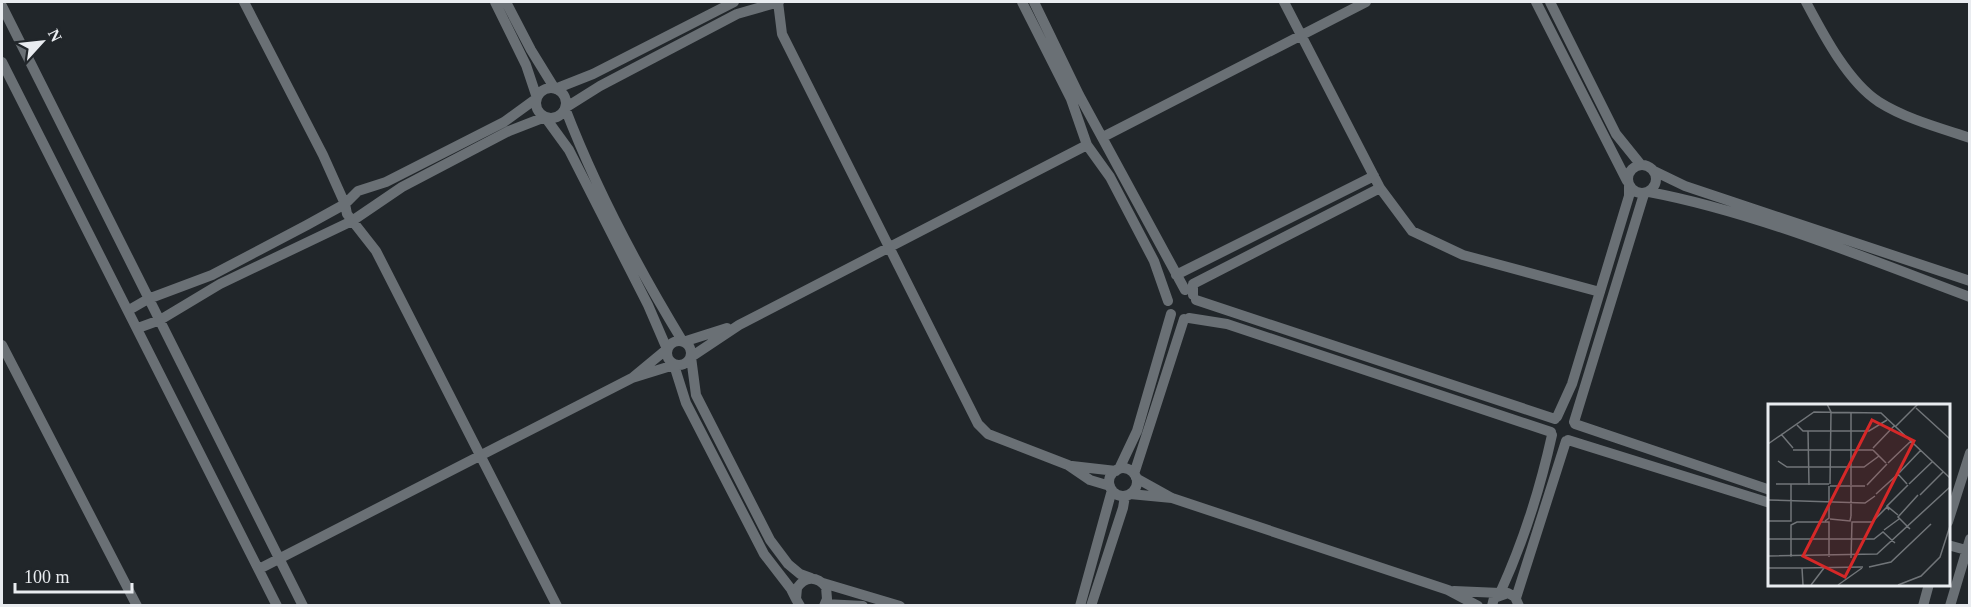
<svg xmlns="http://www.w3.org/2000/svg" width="1971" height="607" viewBox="0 0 1971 607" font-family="Georgia,serif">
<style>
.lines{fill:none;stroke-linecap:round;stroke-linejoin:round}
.minor{stroke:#6a7075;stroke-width:10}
.inset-road{fill:none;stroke:#717579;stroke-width:1.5}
.view{fill:#d62828;fill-opacity:0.15;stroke:#d62828;stroke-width:3}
.inset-edge{fill:none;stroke:#e9ecf0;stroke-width:3}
</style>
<rect width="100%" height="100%" fill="#21262a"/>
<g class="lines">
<!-- minor -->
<path class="minor" d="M244,2L323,155L345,204L347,214L376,251L557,606
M506,2L531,50L555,89L593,74L734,2
M778,2L782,34L978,424L988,434L1068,465L1090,480L1110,486
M1022,2L1071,99L1087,145L1110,177L1154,261L1168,301
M1034,2L1079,95L1185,290
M1284,2L1380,188L1412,231L1463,255L1600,292
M1536,2L1627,181
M1550,2L1616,134L1641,165
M1806,2C1823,34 1848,82 1879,102C1906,119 1940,128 1970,138
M2,6L303,606
M2,62L277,606
M536 103a15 15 0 1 1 30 0a15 15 0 1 1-30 0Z
M1103,137L1366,2
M1628 179a14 14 0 1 1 28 0a14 14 0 1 1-28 0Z
M1654,171L1685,186L1970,281
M1649,192C1755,212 1868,259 1970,297
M1176,275L1374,176
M1193,295V284L1380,188
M1196,300L1555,419
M129,310L148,299L212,275L307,225L345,204L358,191L386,182L504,122L537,98L526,65L495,2
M1189,318L1227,324L1551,432
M138,328L160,320L220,284L352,221L402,187L509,131L545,117L569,150L648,305L667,349L632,378
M727,328L683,342C638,268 596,189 565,108L600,86L737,14L779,2
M667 353a12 12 0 1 1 24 0a12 12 0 1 1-24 0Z
M2,345L137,606
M1557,417L1572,384L1629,196V186
M1574,422L1644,194
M1575,424L1770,490
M1568,440L1770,503
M1072,466L1116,471
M1109 482a14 14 0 1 1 28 0a14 14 0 1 1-28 0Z
M1119,469L1137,431L1171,314
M1134,474L1184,319
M1136,478L1172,498L1448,590L1478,606
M1130,494L1172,498
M1948,522L1970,453
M1948,545L1966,550
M259,569L632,378L674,365L686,403L764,554L791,589L796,599
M811,578L800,574L788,564L770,540L696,395L691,357L739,325L1087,145
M823,583L900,606
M1454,591L1500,593C1523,543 1540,489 1552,435
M1516,598L1566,441
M825,604L863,606
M800,606L796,599L797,588C805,576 817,576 826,587L827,599L824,606
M1080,606L1112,490
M1091,606L1123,508L1125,496
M1492,606L1494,598L1508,593L1515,597L1519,606
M1923,606L1929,584
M1950,606L1970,539"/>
</g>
<!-- overview -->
<g transform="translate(1768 404)">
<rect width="182" height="182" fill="#21262a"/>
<path class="inset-road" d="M59,0L63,8L62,80M148,4L182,35M83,8V81M29,21L35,27H101L119,16M128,22L150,0M40,27L41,81M13,30L25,44M0,40L46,8L113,9L182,74M105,44L127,21M25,46H105M105,46L118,59M10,57L19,63H96L111,52M120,59L143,37M131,69L153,46M8,80H61M141,80L164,58M99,81L119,60M62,82H97M83,82V112M108,90L130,70L139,80M152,91L175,68M0,96L97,99L107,92M130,111L119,102L140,81M62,115L82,117L83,112M106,116L119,103L121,106M0,117H23V80M57,117L61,114V82M142,125L130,113L150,91M116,126L131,115M0,135H106L115,128L127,139M0,152L109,150L182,83M23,153V121L29,118H61V153M83,154L84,118H104M101,163L123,158L163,120M0,164H34M35,181L34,164L95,163M43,181L56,164M70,181L94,164M130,181L153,172L172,153L182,122"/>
<path class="view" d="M104,16L146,37L77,173L35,152Z"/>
<rect width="182" height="182" class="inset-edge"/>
</g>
<!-- border -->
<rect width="1971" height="607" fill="none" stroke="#e9ecf0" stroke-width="6"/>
<!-- north arrow -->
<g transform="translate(42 42) rotate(63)" stroke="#21262a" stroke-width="4.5" paint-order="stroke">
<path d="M0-4.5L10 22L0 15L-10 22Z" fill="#e9ecf0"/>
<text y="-9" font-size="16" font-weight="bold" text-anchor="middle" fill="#e9ecf0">N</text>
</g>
<!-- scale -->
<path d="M15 583v9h117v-9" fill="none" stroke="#e9ecf0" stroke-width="3"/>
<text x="24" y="583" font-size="18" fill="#e9ecf0" stroke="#21262a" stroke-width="4.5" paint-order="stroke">100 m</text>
</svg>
